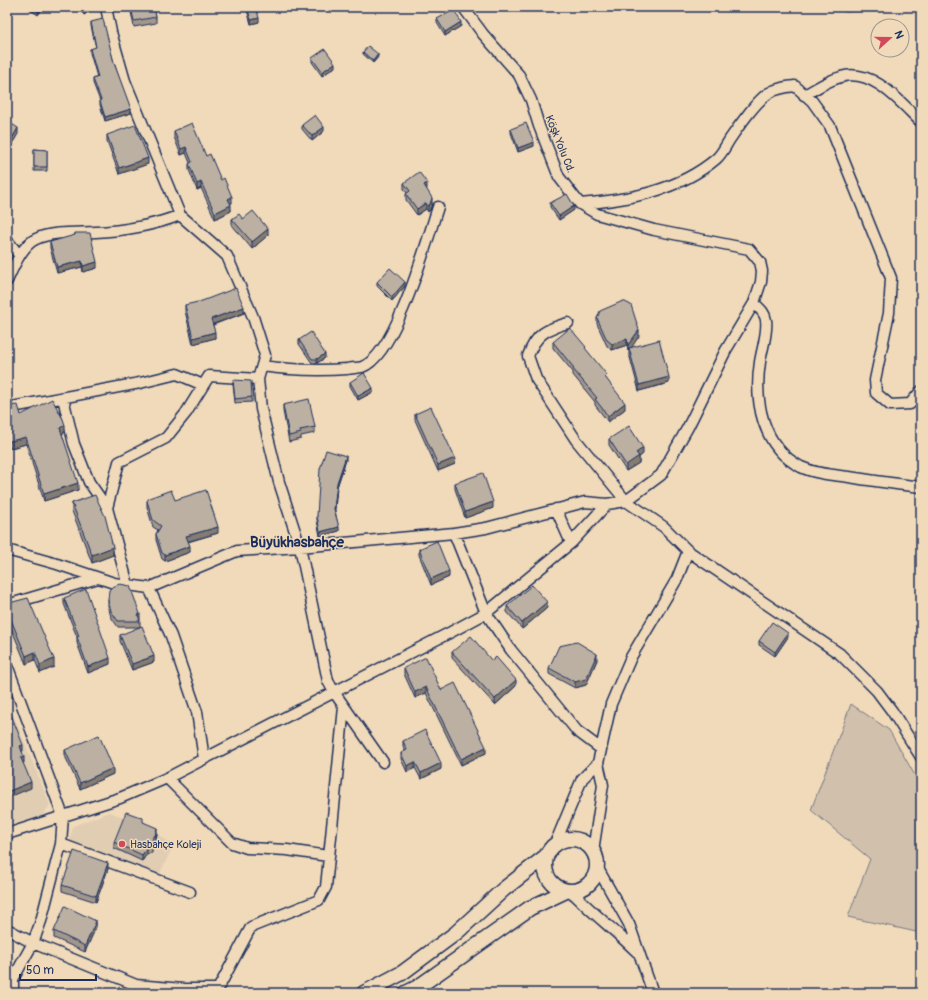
<svg xmlns="http://www.w3.org/2000/svg" width="928" height="1000" viewBox="0 0 928 1000" font-family="Pangolin,sans-serif">
<style>
.built{fill:#e1cdb2}
.green{fill:#d1c1ac;stroke:#767885}
.lines{fill:none;stroke-linecap:round;stroke-linejoin:round}
.street-casing{stroke:#1b2f5e;stroke-width:13}
.secondary-casing{stroke:#1b2f5e;stroke-width:17}
.street{stroke:#f1dab9;stroke-width:10}
.secondary{stroke:#f1dab9;stroke-width:14}
.wall{fill:#a2978c;stroke:#1b2f5e}
.shaded-wall{fill:#847b72;stroke:#1b2f5e}
.building{fill:#bcb0a3;stroke:#1b2f5e}
.poi-dot{fill:#d1495b;stroke:#f1dab9;stroke-width:1.5}
.labels{text-anchor:middle;dominant-baseline:central;stroke-width:3;stroke-linejoin:round;paint-order:stroke}
.street-label{font-size:11px;fill:#1b2f5e;stroke:#f1dab9}
.poi-label{font-size:11px;fill:#1b2f5e;stroke:#f1dab9;text-anchor:start}
.district-label{font-size:15px;font-weight:bold;fill:#1b2f5e;stroke:#f1dab9}
</style>
<rect width="100%" height="100%" fill="#f1dab9"/>
<filter id="ink" filterUnits="userSpaceOnUse"><feTurbulence type="fractalNoise" baseFrequency=".025" numOctaves="2"/><feDisplacementMap in="SourceGraphic" scale="8" xChannelSelector="R" yChannelSelector="G"/><feConvolveMatrix kernelMatrix="1 2 1 2 8 2 1 2 1" color-interpolation-filters="sRGB"/></filter>
<g filter="url(#ink)">
<!-- built -->
<path class="built" d="M7,699L50,805L41,817L7,825Z
M109,812L143,824L173,845L159,876L69,843L73,826Z"/>
<!-- green -->
<path class="green" d="M833,7H911L846,12Z
M851,704L889,730L921,786V933L848,917L870,859L811,810Z"/>
<g class="lines">
<defs>
<path id="street" d="M106,7L111,32L125,81L180,215L227,256L253,317L265,355L258,379L261,409L279,482L300,547L328,681L334,692L383,762
M804,95C816,89 828,80 841,77C872,67 901,103 921,122
M580,204C628,200 678,191 716,159C722,154 726,145 730,139C738,127 758,99 769,93C777,88 786,87 795,86L812,101L830,126L891,278L889,313L875,380L876,393L890,405L910,404L921,391
M7,240L19,255
M7,281C13,268 22,245 36,239C52,231 78,233 96,232C122,231 156,225 180,215
M754,303C759,308 765,312 766,320C768,332 762,349 760,362C754,401 762,447 801,467C816,474 833,475 849,477C873,481 897,484 921,487
M568,323C546,329 536,334 528,356L536,379L576,440L626,501L664,527L688,551L840,654L877,691L892,711L921,757
M262,366C290,370 318,371 347,369C352,368 358,368 362,367C396,356 427,240 438,207
M63,398L74,444L89,482L107,508
M7,408L140,383L177,374L203,385
M556,509L571,543
M454,533L486,613L511,650L577,731L601,749
M7,550L57,564L114,583L149,588L237,551L300,547L454,533L486,528L585,502L607,504L626,501L661,475L688,427L726,350L754,303L761,282L762,271L760,262L749,249L654,230L597,214L580,204L559,177L539,126L531,100L519,75L483,34L463,7
M128,585L107,508L119,462L166,438L186,413L209,376L258,379
M149,588L171,636L197,712L204,759
M7,605L98,578
M7,665L63,816L61,844L41,921L33,943L13,979V993
M167,778L232,843L247,848L287,850L328,856
M7,834L120,798L167,778L451,632L486,613L571,543L607,504
M61,844L190,892
M555,844L582,779L598,763
M593,851L603,785L598,763L611,704L631,657L677,579L688,551
M597,867L629,924L653,993
M571,891C592,913 616,931 637,952
M7,929L33,943L136,985L183,989H218
M219,993L218,989L251,927L319,900L326,887L344,707"/>
<path id="secondary" d="M545 865a26 26 0 1 1 52 0a26 26 0 1 1-52 0Z
M364,993L402,973L456,933L504,889L545,857
M406,993L418,987L530,908L566,891"/>
</defs>
<!-- street casing -->
<use href="#street" class="street-casing"/>
<!-- secondary casing -->
<use href="#secondary" class="secondary-casing"/>
<!-- street -->
<use href="#street" class="street"/>
<!-- secondary -->
<use href="#secondary" class="secondary"/>
</g>
<!-- wall -->
<path class="wall" d="M26,7H44L38,15Z
M78,7H95L84,15Z
M130,7H154L156,17V23L134,27Z
M247,7L259,22L251,24L247,10Z
M437,19L461,26L445,36L437,23Z
M91,22L114,63L131,113L105,121L100,105V101L93,83V79L97,77L90,53V49L96,48L91,26Z
M363,52L378,57L373,63L363,54Z
M312,58L335,67L322,76L312,62Z
M302,125L324,131L312,141L302,129Z
M511,129L534,146L518,152L511,133Z
M174,131L206,156L221,180L232,203L230,204L231,211L215,219L201,188L197,190L189,170V164L190,163L186,153L181,155L174,137Z
M107,135L148,164L119,174L107,141Z
M34,149L47,150V171H34Z
M404,183L427,189H426L432,204L430,210L428,212L426,209L417,215L406,200V194L407,193L404,189Z
M550,203L574,210L559,220L550,207Z
M232,219H243L268,235L252,249L232,225Z
M75,233L97,268L83,272L82,267L57,273L50,248V242L75,236Z
M377,282L405,286L392,301L377,286Z
M185,305L244,313L213,325L215,338L193,344L185,311Z
M597,318L639,336L631,347L669,383L639,391L629,354V350L628,351L627,345L612,350L607,346L597,324Z
M299,340L325,358L317,363H312L299,344Z
M553,342L586,350L607,380L625,409L608,422L595,405V402L573,375V372L553,348Z
M350,382L373,392L358,400L350,386Z
M233,384L252,397V402L235,403Z
M283,405L315,427V433L301,436V439L289,442L283,411Z
M7,406L21,415L65,432L62,434L78,490L44,501L26,444L7,449Z
M415,414L455,464L438,471L415,420Z
M609,439L643,454L639,457V463L626,471L609,445Z
M346,460L337,487L335,510L339,531L320,536L317,520V516Z
M455,483L493,508L465,518L455,489Z
M175,500L218,533L188,542L190,552L165,561L162,559L156,540V534L158,530L153,527L147,507V501Z
M72,503L113,555L92,563L72,511Z
M419,549L449,577L431,585L419,555Z
M64,598L110,664L88,673L77,643V637L64,604Z
M108,600L140,614V627H118L111,617L108,606Z
M9,603L54,667L40,673L35,660L26,664L7,618V607L9,606Z
M507,606L547,608L522,629L507,612Z
M120,635L154,662L132,670L120,641Z
M788,637L775,656L759,645V641Z
M452,652L492,661L516,686L495,705L452,658Z
M597,660L586,685L575,688L549,674V668Z
M404,668L441,690L486,753L461,765L426,693L415,698L404,674Z
M403,741L441,769L421,779L415,768L407,772L401,759V753L405,752L403,747Z
M65,750L113,774L80,789L65,756Z
M143,822L157,834L155,843L153,842L152,853L147,854L142,861L114,848V842Z
M108,869L96,902L62,891V885Z
M96,927L85,952L54,938V931Z"/>
<!-- shaded-wall -->
<path class="shaded-wall" d="M40,7H44L38,15V10Z
M89,7H95L84,15V11Z
M259,18V22L251,24V20Z
M461,22V26L445,36V32Z
M378,54V57L373,63V61Z
M335,63V67L322,76V72Z
M131,109V113L105,121V117Z
M324,127V131L312,141V136Z
M18,128V134L7,153V147Z
M534,142V146L518,152V148Z
M186,147V153L181,155V149Z
M148,158V164L119,174V168Z
M201,182V188L197,190V184Z
M427,183V189L424,191V185Z
M232,197V203L228,205V199Z
M432,198V204L430,210L428,212V206Z
M426,203V209L417,215V209Z
M231,205V211L215,219V213Z
M574,206V210L559,220V216Z
M268,229V235L252,249V242Z
M82,261V267L57,273V267Z
M97,262V268L83,272V266Z
M405,282V286L392,301V297Z
M244,307V313L211,325V319Z
M639,330V336L630,350L629,348L628,351V345Z
M215,332V338L193,344V338Z
M627,339V345L612,350V344Z
M325,354V358L317,363V359Z
M669,377V383L639,391V385Z
M373,388V392L358,400V396Z
M625,403V409L608,422V416Z
M65,425V432L60,435V428Z
M26,437V444L7,449V442Z
M643,448V454L639,457V463L626,471V465L636,453Z
M346,456V460L337,487L334,513L337,483Z
M455,458V464L438,471V465Z
M78,483V490L44,501V494Z
M493,502V508L465,518V512Z
M218,527V533L186,542V536Z
M339,527V531L320,536V532Z
M190,546V552L165,561V555Z
M113,547V555L92,563V555Z
M449,571V577L431,585V579Z
M547,602V608L522,629V623Z
M788,633V637L775,656V652Z
M35,652V660L26,664V656Z
M597,654V660L586,685L575,688V682Z
M154,656V662L132,670V664Z
M110,658V664L88,673V667Z
M54,659V667L40,673V665Z
M516,680V686L495,705V699Z
M426,687V693L415,698V692Z
M23,745V751L20,752V746Z
M486,747V753L461,765V759Z
M24,757V763L21,764V758Z
M415,762V768L407,772V766Z
M441,763V769L421,779V773Z
M113,768V774L80,789V783Z
M31,782V788L7,798V792Z
M157,828V834L155,843V836Z
M147,848V854L142,861V855Z
M108,863V869L96,902V896Z
M96,921V927L85,952V946Z"/>
<!-- building -->
<path class="building" d="M34,7H40L38,10Z
M81,7H89L84,11Z
M131,7H154L156,17L134,21Z
M247,7H256L259,18L251,20Z
M454,10L461,22L445,32L437,19Z
M103,19L114,63L131,109L105,117L100,101L101,100L93,79L98,77L90,49L96,47L91,22Z
M368,46L378,54L373,61L363,52Z
M325,49L335,63L322,72L312,58Z
M315,115L324,127L312,136L302,125Z
M7,121L18,128L7,147Z
M192,123L206,156L210,154L221,180L224,178L232,197L228,199L231,205L215,213L201,182L197,184L189,164L192,162L186,147L181,149L174,131Z
M526,123L534,142L518,148L511,129Z
M135,125L148,158L119,168L107,135Z
M34,149L47,150V167H34Z
M419,172L427,183L424,185L432,198L430,204L428,206L426,203L417,209L406,194L410,191L404,183Z
M567,194L574,206L559,216L550,203Z
M253,211L268,229L252,242L232,219L239,214L243,219Z
M75,233H90L97,262L83,266L82,261L57,267L50,242L75,235Z
M390,268L405,282L392,297L377,282Z
M236,288L244,307L211,319L215,332L193,338L185,305L202,301Z
M623,301L631,305L639,330L628,345L627,339L612,344L607,340L597,318L600,311Z
M570,328L586,347L585,348L607,375L605,377L625,403L608,416L595,399L597,398L573,369L574,368L553,342Z
M311,332L325,354L317,359H312L299,340Z
M659,340L669,377L639,385L629,348Z
M364,373L373,388L358,396L350,382Z
M233,380L251,381L252,397L235,399Z
M52,399L63,419L65,425L60,428L78,483L44,494L26,437L7,442V406L18,405L21,415Z
M309,399L315,427L300,430L301,433L289,436L283,405Z
M431,407L455,458L438,465L415,414Z
M629,426L643,448L636,453L639,456L626,465L609,439Z
M326,450L346,456L337,483L334,509L339,527L320,532L317,516L320,469Z
M483,473L493,502L465,512L455,483Z
M171,490L175,500L206,490L218,527L186,536L190,546L165,555L162,553L156,534L161,526L153,520L147,501L149,498Z
M95,495L105,516L113,547L92,555L72,503Z
M437,541L449,571L431,579L419,549Z
M120,584L130,586L140,614L138,615L140,621H118L111,611L108,600L109,590L112,587Z
M532,585L547,602L522,623L507,606Z
M86,589L110,658L88,667L77,637L79,636L64,598Z
M28,598L54,659L40,665L35,652L26,656L7,610V607L10,606L9,603Z
M772,622L788,633L775,652L759,641Z
M142,626L154,656L132,664L120,635Z
M471,636L492,661L496,657L516,680L495,699L452,652Z
M577,642L597,654L586,679L575,682L549,668L559,646Z
M426,657L441,690L455,683L486,747L461,759L426,687L415,692L404,668Z
M7,704L23,745L20,746L24,757L21,758L31,782L7,792Z
M425,730L441,763L421,773L415,762L407,766L401,753L407,750L403,741Z
M99,735L113,768L80,783L65,750Z
M126,812L143,818V822L157,828L155,836H153L152,847L147,848L142,855L114,842Z
M74,851L108,863L96,896L62,885Z
M65,906L96,921L85,946L54,931Z"/>
</g>
<!-- markers -->
<circle class="poi-dot" cx="122" cy="844" r="4"/>
<g class="labels">
<!-- street labels -->
<g class="street-label">
<text transform="translate(560 144) rotate(68)">Köşk Yolu Cd.</text>
</g>
<!-- poi labels -->
<g class="poi-label">
<text x="130" y="844">Hasbahçe Koleji</text>
</g>
<!-- district labels -->
<g class="district-label">
<text x="297" y="542">Büyükhasbahçe</text>
</g>
</g>
<!-- margin -->
<rect width="928" height="1000" fill="none" stroke="#f1dab9" stroke-width="24"/>
<rect x="12" y="12" width="904" height="976" fill="none" stroke="#1b2f5e" stroke-width="1.5" filter="url(#ink)"/>
<!-- north arrow -->
<g transform="translate(890 38) rotate(69)"><circle r="19" fill="#f1dab9" stroke="#9b9695"/>
<path d="M0-3L7 15L0 10L-7 15Z" fill="#d1495b"/>
<text y="-6" font-size="11" font-weight="bold" text-anchor="middle" fill="#1b2f5e">N</text>
</g>
<!-- scale -->
<path d="M20 974v6h76v-6" fill="none" stroke="#1b2f5e" stroke-width="2"/>
<text x="26" y="974" font-size="12" fill="#1b2f5e" stroke="#f1dab9" stroke-width="3" paint-order="stroke">50 m</text>
</svg>
